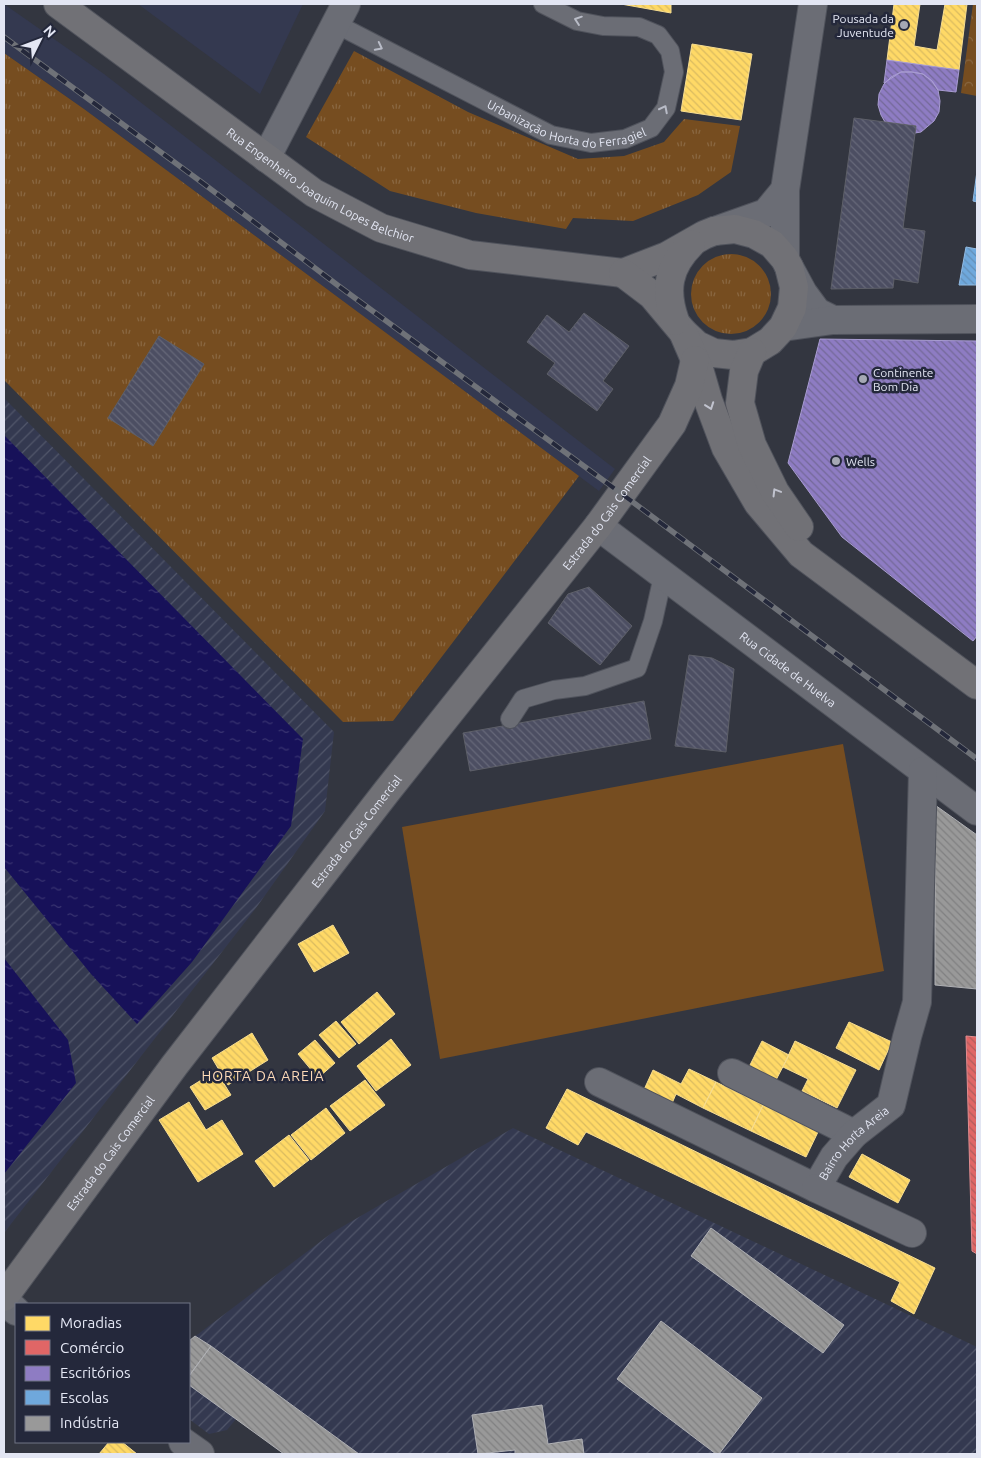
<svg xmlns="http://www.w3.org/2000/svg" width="981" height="1458" viewBox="0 0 981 1458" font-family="Ubuntu,sans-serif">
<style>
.built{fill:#343950}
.industrial{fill:url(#industrial-furrows)}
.grass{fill:url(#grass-tufts)}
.forest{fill:url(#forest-crowns)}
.garden{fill:#764d20}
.water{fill:url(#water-ripples)}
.homes{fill:url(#homes-back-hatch);stroke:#f7dd90}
.shops{fill:url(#shops-back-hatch);stroke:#e18c90}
.offices{fill:url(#offices-back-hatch);stroke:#a89cd1}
.schools{fill:url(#schools-back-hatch);stroke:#92bbe3}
.industry{fill:url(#industry-back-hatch);stroke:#afb0b4}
.building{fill:url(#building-back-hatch);stroke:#5d5f68}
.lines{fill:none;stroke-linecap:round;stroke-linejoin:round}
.lane-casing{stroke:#50535c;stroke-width:20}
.street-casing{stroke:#50535c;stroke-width:30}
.secondary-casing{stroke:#50535c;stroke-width:30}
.lane{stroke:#6b6d75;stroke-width:18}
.street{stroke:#6b6d75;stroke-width:28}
.secondary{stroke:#717176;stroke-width:28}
.rail-casing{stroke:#6f7278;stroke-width:5.5}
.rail{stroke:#24283b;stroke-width:4;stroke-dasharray:11;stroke-linecap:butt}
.oneway{stroke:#b9bcc7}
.oneway2{stroke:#c1c3ce}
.poi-dot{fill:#a5a8b4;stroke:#24283b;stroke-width:2}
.labels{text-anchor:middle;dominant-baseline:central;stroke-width:5;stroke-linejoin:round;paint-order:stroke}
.poi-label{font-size:12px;fill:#e3e6f3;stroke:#24283b;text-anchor:start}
.street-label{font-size:12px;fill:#e3e6f3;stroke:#24283b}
.neighbourhood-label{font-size:14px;letter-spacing:1px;fill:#fedab8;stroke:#24283b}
</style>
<defs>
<pattern id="industrial-furrows" width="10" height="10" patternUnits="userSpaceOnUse" patternTransform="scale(1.25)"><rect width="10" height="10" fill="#343950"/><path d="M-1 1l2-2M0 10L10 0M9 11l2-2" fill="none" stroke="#51566a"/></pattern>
<pattern id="grass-tufts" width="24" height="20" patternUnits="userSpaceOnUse" patternTransform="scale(1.25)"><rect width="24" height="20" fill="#764d20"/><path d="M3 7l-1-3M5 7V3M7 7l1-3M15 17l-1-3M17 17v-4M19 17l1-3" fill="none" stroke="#896741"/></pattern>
<pattern id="forest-crowns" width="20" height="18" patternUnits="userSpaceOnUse" patternTransform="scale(1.25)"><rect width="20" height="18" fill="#764d20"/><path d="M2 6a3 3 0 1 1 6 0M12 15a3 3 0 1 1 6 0" fill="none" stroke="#896741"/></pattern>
<pattern id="water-ripples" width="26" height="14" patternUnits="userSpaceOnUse" patternTransform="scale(1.25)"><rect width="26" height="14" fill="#171159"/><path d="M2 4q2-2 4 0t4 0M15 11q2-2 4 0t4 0" fill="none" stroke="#393471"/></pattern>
<pattern id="homes-back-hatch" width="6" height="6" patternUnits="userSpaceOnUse" patternTransform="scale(1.25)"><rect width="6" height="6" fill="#ffd966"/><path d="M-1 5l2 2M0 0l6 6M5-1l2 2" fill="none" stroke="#dabb60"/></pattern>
<pattern id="shops-back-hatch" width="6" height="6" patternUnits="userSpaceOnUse" patternTransform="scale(1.25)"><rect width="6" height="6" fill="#e06666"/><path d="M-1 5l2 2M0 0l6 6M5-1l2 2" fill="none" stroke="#b15c5d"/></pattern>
<pattern id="offices-back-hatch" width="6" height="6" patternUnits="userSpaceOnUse" patternTransform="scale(1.25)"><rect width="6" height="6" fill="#8e7cc3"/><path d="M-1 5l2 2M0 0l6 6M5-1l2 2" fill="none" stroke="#746998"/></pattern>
<pattern id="schools-back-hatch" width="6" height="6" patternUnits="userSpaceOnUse" patternTransform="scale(1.25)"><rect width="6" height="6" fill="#6fa8dc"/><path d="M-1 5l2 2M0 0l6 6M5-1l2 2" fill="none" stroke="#648fb7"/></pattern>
<pattern id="industry-back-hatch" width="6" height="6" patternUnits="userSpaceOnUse" patternTransform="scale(1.25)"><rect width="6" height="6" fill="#999"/><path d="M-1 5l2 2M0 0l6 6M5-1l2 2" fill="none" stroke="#808081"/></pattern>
<pattern id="building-back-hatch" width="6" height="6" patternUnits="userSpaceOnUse" patternTransform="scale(1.25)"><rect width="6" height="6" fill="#4c4e62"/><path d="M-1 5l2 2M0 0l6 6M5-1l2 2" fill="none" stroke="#666879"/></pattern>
</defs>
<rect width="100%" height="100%" fill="#333640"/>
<!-- built -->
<path class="built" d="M4,4L104,74L615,469L599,491L84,109L4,53Z
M138,4H303L260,94Z"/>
<!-- industrial -->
<path class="industrial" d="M4,398L334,732L325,811L256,908L4,1233Z
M513,1128L977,1347V1454H284L236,1419L227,1430L209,1434L189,1419V1341L333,1232Z"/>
<!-- grass -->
<path class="grass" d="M354,51L468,112L578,159L624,156L664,142L684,119L740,126L731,172L698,195L633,221L573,218L566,229L476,213L390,191L306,137Z
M4,53L84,109L579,476L393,721L343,722L4,380Z
M691 294a40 40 0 1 1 80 0a40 40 0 1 1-80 0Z"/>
<!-- forest -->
<path class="forest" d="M973,4H977V96L961,93Z"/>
<!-- garden -->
<path class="garden" d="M843,744L884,971L440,1059L402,827Z"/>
<!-- water -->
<path class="water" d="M4,435L303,739L291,826L192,962L137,1024L91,974L4,867Z
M4,958L68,1040L76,1083L4,1174Z"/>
<!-- homes -->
<path class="homes" d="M621,4H671V13Z
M894,4H920L914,46L937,50L945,4H967L959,70L887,60Z
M692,44L752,54L741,120L681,111Z
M333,925L349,953L314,972L298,944Z
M377,992L395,1014L359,1044L341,1022Z
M336,1021L356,1044L339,1058L319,1035Z
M849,1022L892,1042L879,1070L836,1048Z
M252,1033L268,1060L228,1085L212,1058Z
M391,1039L411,1065L376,1091L357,1066Z
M315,1040L335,1063L318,1078L298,1054Z
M762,1041L789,1055L776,1080L749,1067Z
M795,1041L856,1070L837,1108L802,1091L808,1079L783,1067Z
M689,1069L716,1082L703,1108L676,1094L670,1108L642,1094L653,1070L681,1084Z
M216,1071L231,1095L205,1110L190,1087Z
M365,1080L385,1105L350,1131L330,1106Z
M716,1082L763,1105L751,1131L703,1108Z
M567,1089L935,1268L914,1314L891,1301L900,1282L586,1132L578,1145L546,1128Z
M189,1102L206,1130L222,1120L243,1154L198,1182L159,1120Z
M763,1105L818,1132L806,1157L751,1131Z
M326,1108L345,1133L311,1160L291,1135Z
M289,1135L309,1160L274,1187L255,1161Z
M862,1154L910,1180L898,1203L849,1177Z
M109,1442H122L137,1454H99Z"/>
<!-- shops -->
<path class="shops" d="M966,1036L977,1037V1254L972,1251Z"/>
<!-- offices -->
<path class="offices" d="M887,60L959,70L956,92L938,90L932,81L923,74L912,72H901L884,83Z
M901,72H912L923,74L932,81L938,90L940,101L939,112L934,121L921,132L915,133L916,126L885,122L881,115L878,105L879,94L884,84L891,77Z
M820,339L977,341V636L973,641L842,537L788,463Z"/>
<!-- schools -->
<path class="schools" d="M977,171V202L973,201Z
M966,247L977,249V285H959Z"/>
<!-- industry -->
<path class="industry" d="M935,805L977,835V989L935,985Z
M711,1228L844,1325L823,1353L691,1256Z
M661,1321L762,1398L719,1454H716L617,1379Z
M195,1336L211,1346L189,1376V1341Z
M211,1346L359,1454H284L189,1385V1376Z
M542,1405L548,1444L582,1439L584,1454H515V1450L478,1454L472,1415Z"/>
<!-- building -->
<path class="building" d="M854,118L916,126L903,228L925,231L918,283L894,279L893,288L831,289Z
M584,313L629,346L603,381L613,389L597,411L547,374L555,363L527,342L547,315L569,332Z
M159,336L204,364L153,446L108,418Z
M589,587L632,626L600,665L548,623L568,594Z
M689,655L712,658L734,669L726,752L675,746Z
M644,701L651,739L470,771L463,733Z"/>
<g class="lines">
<defs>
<g id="lane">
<path id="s1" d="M336,24L551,135L591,143L625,139L651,128L666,108L674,72L670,51L658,35L639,27L603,26L577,21L543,4"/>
<path d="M510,719L523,699L554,690L585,686L637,668L653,621L663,576"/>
</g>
<g id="street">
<path d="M266,158L346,4"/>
<path d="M715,231L766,213L785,190"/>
<path d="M785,259V190L813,4"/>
<path d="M789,267L803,293L817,312L833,320"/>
<path d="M783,327L833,320L977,319"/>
<path id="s2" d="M598,526L977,811"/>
<path d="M732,1073L854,1134"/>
<path id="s3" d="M599,1082L816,1188L834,1157L854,1134L891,1105L907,1037L917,1002L923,771"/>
<path d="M816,1188L912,1233"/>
<path d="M4,1300L16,1311"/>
<path d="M183,1442L200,1454"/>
</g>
<g id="secondary">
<path id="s4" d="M58,4L314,193L381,228L470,255L623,273L667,256L704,235L714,231L735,229L754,234L772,244L785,259L789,267L794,287L792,308L783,327L770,341L752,352L733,355L714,353L697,345L683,332"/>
<path d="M623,273L652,295L683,332L699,369L708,400L726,448L758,503L801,554L977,685"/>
<path d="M675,321C664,290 668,267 691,244"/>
<path d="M752,352L744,371L740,403L752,445L775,492L799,527"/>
<path id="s5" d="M4,1297L174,1066L387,791L598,526L672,424L689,386L695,360"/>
</g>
</defs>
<!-- lane casing -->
<use href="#lane" class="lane-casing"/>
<!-- street casing -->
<use href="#street" class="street-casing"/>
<!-- secondary casing -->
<use href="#secondary" class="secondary-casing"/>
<!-- lane -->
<use href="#lane" class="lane"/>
<!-- street -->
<use href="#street" class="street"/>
<!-- secondary -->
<use href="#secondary" class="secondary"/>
<defs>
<path id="rail" d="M4,37L200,181L340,287L622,494L977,759"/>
</defs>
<!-- rail casing -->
<use href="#rail" class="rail-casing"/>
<!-- rail -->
<use href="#rail" class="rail"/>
</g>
<!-- one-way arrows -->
<defs><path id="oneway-chevron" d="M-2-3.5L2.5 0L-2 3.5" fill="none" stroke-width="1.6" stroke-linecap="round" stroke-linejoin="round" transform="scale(1.25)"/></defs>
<g class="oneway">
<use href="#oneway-chevron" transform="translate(578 20) rotate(-161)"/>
<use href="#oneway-chevron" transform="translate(379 47) rotate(27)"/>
<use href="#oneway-chevron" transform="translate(664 109) rotate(-63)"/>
</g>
<g class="oneway2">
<use href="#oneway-chevron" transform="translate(710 406) rotate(70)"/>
<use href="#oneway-chevron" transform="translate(776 492) rotate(-121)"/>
</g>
<!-- markers -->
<g class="poi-dot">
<circle cx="904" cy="25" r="5"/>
<circle cx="863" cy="379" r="5"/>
<circle cx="836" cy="461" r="5"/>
</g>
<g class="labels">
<!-- poi labels -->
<g class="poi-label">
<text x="894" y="18" text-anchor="end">Pousada da<tspan x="894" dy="14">Juventude</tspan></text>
<text x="873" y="372">Continente<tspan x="873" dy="14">Bom Dia</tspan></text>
<text x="846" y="461">Wells</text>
</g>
<!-- street labels -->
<g class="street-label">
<text stroke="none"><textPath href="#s1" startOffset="255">Urbanização Horta do Ferragiel</textPath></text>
<text stroke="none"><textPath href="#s4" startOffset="320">Rua Engenheiro Joaquim Lopes Belchior</textPath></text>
<text stroke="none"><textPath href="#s5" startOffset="989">Estrada do Cais Comercial</textPath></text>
<text stroke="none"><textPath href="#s2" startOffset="238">Rua Cidade de Huelva</textPath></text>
<text stroke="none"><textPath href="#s5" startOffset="584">Estrada do Cais Comercial</textPath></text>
<text stroke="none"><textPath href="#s3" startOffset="301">Bairro Horta Areia</textPath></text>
<text stroke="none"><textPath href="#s5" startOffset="179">Estrada do Cais Comercial</textPath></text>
</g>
<!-- neighbourhood labels -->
<g class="neighbourhood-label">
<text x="263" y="1076">HORTA DA AREIA</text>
</g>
</g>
<!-- border -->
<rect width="981" height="1458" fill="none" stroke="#e3e6f3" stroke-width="10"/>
<!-- legend -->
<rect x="15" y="1303" width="175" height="140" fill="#24283b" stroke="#707485"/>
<rect x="25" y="1316" width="25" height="15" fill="#ffd966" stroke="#707485"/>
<text x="60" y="1328" font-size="15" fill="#e3e6f3">Moradias</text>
<rect x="25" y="1340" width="25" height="15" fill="#e06666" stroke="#707485"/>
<text x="60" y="1353" font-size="15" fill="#e3e6f3">Comércio</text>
<rect x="25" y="1366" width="25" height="15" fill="#8e7cc3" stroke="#707485"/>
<text x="60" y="1378" font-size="15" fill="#e3e6f3">Escritórios</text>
<rect x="25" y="1390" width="25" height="15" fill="#6fa8dc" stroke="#707485"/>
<text x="60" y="1403" font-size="15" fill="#e3e6f3">Escolas</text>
<rect x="25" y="1416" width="25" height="15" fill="#999999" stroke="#707485"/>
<text x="60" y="1428" font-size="15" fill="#e3e6f3">Indústria</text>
<!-- north arrow -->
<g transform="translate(40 40) rotate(48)" stroke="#24283b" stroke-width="4" paint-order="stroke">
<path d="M0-4L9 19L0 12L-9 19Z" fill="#e3e6f3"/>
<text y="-8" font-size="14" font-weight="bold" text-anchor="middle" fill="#e3e6f3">N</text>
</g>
</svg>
